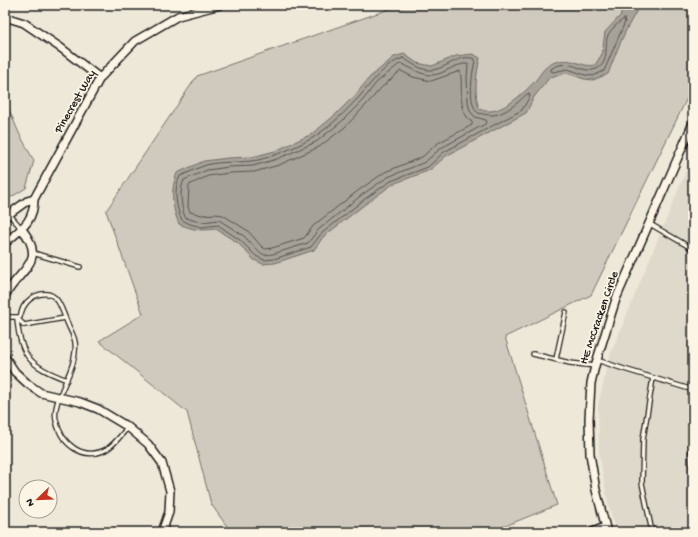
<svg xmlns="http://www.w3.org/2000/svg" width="698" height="537" viewBox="0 0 698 537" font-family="'Gochi Hand',sans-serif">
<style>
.built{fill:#ded9cb}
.green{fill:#cfcabd;stroke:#76736c}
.water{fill:#a7a299;stroke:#6f6c67}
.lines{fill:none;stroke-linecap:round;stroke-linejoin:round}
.shore{stroke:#54524e;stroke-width:1}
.lane-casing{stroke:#1c1c1c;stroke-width:6}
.street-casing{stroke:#1c1c1c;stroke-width:10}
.lane{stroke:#fcf5e5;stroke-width:3.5}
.street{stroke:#fcf5e5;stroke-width:7}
.labels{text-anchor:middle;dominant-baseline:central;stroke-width:3.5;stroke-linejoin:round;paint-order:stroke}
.street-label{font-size:12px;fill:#1c1c1c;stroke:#fcf5e5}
</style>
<rect width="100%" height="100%" fill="#eee8d9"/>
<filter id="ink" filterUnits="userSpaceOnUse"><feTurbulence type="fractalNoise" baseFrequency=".025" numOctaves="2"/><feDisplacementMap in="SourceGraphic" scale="8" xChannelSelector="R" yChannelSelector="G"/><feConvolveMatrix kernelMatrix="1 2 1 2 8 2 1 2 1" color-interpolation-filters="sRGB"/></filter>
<g filter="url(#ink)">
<!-- built -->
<path class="built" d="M693,154V532H617L608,504L599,453L598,405L611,353Z"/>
<!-- green -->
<path class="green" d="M401,5H693V86L591,295L505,337L557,505L490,532H231L211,504L187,412L99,341L143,314L106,211L197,76Z
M5,100L19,133L34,161L26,188L5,201Z"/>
<!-- water -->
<path class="water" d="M621,5H641C626,26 617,50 608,74L593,80L584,79L567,73L550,77L534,97L526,113L446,156L430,170L393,184L368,202L323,237L314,250L275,263L263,264L254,260L238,243L216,229C200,231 194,230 179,224C172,208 170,190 177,173L204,161L228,158L252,157L275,151L312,134L335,115L356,94L370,77L394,57L404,54L417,63L432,66L456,56L473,54L480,58C476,75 474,92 479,109C482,110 485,111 488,111C504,112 526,91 536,80C541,73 545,66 553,63C572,55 580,68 595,65L602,54L605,32L621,15Z"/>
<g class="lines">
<!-- shore -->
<path class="shore" d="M624,19L625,22L604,71L593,76L585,75L568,69L553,72L551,71V69C570,56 582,75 596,69C610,64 604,45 608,35C611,29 619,22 624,19Z
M403,58C412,63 421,71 432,70C446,69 460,53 475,59V61C472,73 468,100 476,111C477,113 481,114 484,114C501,119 516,104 527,94H529L530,96L522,110L444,152L428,167L391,181L366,198L321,234L311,247L274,259L264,260L256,256L240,240L218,225L202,227L190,224L182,220C176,208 173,189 180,176C188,173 197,168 206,165C221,161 236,163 251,161C267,160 301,145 314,137C331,126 346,111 360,96C372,82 385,64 403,58Z
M402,64C412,68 420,75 432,75C444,75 454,63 468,64L467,78L468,102L470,111L475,117L486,120L487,123L441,148L425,162L388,177L363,194L318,230L308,243L273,254L265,255L259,252L244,236L219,220L202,222L192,220L185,217C181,207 179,190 184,180L207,170L229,167L253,166L277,159L316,142L341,122L363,100L376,83L398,65Z
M401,71L413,77L431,81L460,71C464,88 456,110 472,122V125L438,143L422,157L385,172L359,190L314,225L304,238L272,248L266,249L262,247L248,231L223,215L215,214L202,215L190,212L188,207L189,185L208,176L229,173L254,172L279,165L319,147L345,127L367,104L381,88Z"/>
<defs>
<path id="lane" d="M9,214L21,228
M650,224L693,249
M33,253L80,267
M5,317H20C21,314 22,309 24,306C31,295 48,288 57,300C61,305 64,315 67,322C69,328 74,335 75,342C79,369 51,398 56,420C61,444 83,462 107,449C115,444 122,434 128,427
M17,318C20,358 31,366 67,380
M18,319L24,325L65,318
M533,354L570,363L595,366
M556,359L566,312
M597,360L624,369L693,390
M693,428C690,445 691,462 693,480
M652,532L642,483L643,439L653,378"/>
<path id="street" d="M5,17L24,23L61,48L100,78
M5,217L27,201L34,199
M5,243C21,229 34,222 34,199L100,78L135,41L178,16L220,5
M5,296C19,269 49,262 21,228
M5,357L15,372L28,384L41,393L80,402L98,409L128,427L148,444L162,463L170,491L169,512L162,532
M592,532L605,527
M607,532L596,490L590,454L589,419L591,383L595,366L616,299L693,123"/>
</defs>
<!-- lane casing -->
<use href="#lane" class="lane-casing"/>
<!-- street casing -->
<use href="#street" class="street-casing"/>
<!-- lane -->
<use href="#lane" class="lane"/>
<!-- street -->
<use href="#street" class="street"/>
</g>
</g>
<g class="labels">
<!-- street labels -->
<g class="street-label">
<text transform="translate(76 102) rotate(-60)">Pinecrest Way</text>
<text transform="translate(600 318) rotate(-71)">HE McCracken Circle</text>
</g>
</g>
<!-- margin -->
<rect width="698" height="537" fill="none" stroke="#fcf5e5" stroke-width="20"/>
<rect x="10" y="10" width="678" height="517" fill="none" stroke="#1c1c1c" stroke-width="1.5" filter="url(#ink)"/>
<!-- north arrow -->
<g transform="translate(38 499) rotate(247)"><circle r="19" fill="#fcf5e5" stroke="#a29e95"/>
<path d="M0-3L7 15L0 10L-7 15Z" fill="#c8321e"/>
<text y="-6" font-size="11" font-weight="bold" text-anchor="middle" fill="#1c1c1c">N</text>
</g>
</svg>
